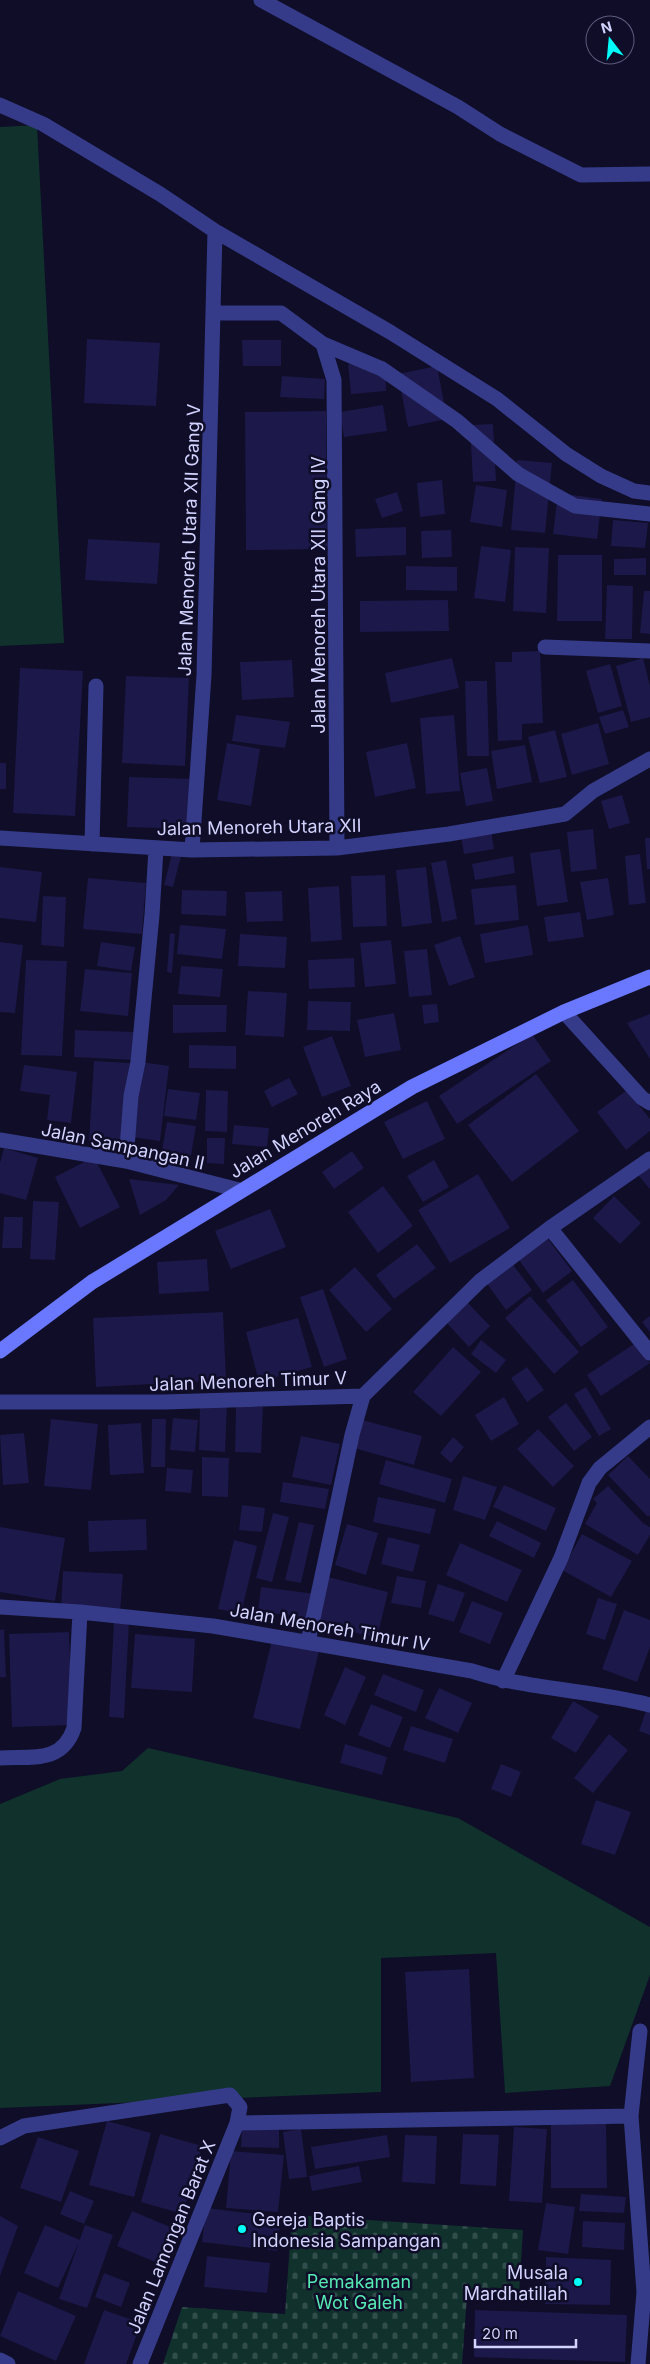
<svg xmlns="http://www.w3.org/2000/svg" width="650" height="2364" viewBox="0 0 650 2364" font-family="Inter,sans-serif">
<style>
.grass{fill:#10312c}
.cemetery{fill:url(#cemetery-stones)}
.building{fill:#1c1849}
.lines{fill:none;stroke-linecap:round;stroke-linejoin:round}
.lane{stroke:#353b89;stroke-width:15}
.street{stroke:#353b89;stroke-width:15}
.secondary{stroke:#6a77ff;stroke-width:15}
.poi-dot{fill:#00fefa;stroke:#0f0d27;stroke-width:2}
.labels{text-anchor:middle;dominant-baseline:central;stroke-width:5;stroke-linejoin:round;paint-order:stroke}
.street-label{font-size:18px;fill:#d3d3ff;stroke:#0f0d27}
.poi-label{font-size:18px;fill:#d3d3ff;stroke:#0f0d27;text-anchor:start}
.park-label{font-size:18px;fill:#55e9b3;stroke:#0f0d27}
</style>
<defs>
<pattern id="cemetery-stones" width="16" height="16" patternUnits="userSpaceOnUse" patternTransform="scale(1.25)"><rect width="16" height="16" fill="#10312c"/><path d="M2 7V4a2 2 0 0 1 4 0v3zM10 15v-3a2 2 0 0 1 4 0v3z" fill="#324e4c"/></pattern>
</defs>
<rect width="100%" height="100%" fill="#0f0d27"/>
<!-- grass -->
<path class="grass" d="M37,125L64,643L0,646V127Z
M148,1748L458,1818L650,1927V1975L610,2086L505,2093L496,1953L381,1958V2092L0,2108V1804L60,1779L122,1771Z"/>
<!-- cemetery -->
<path class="cemetery" d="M292,2215L523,2230L519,2294L467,2296L462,2364H163L182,2307L285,2314Z"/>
<!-- building -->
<path class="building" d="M87,339L160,343L156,406L84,403Z
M242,340H281V366H243Z
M385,361L386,391L351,394L348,364Z
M437,366L447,419L408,427L398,374Z
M282,376L325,379L324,399L280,397Z
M383,405L387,431L344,437L340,412Z
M326,411L327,549L246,550L245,412Z
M493,424L496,481L473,482L470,425Z
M517,460L552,463L545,533L511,530Z
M442,480L445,514L420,517L417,483Z
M476,485L507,490L502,527L470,522Z
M397,492L403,511L382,518L375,499Z
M558,493L602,499L597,539L553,534Z
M613,520L648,523L645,548L611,546Z
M406,527V555L356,557L355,529Z
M451,530L452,557L422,558L421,531Z
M88,539L160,543L157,584L85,580Z
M481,546L511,550L505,602L474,598Z
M515,547L549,548L546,613L513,611Z
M558,555H602V621H557Z
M646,558V575H614V559Z
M406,566L457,567V591L406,590Z
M607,585L633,586L632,639H605Z
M644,591H650V634L640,633Z
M448,600L449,631L360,632V601Z
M540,651L543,723L522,724V740L498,741L495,662H512V652Z
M452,658L459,688L391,703L385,673Z
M643,658L650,686V717L631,722L616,666Z
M292,660L294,697L242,700L240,662Z
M610,664L622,706L598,713L586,671Z
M20,668L83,671L75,816L13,813Z
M126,676L189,678L185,766L122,763Z
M465,681H487L489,756H467Z
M623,710L629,727L605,734L599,717Z
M236,715L290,722L285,748L232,741Z
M454,715L460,791L426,794L420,718Z
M598,723L609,764L572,775L561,734Z
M555,730L567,777L540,783L528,737Z
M227,743L260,749L251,806L217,800Z
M407,743L416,788L375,797L366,752Z
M525,745L532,782L497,789L491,751Z
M0,763H6V789H0Z
M487,768L493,801L466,806L460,773Z
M129,777L194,779L192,829L127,827Z
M622,795L630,823L609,829L601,801Z
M593,829L597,869L571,872L567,832Z
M491,830L494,849L464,854L461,835Z
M645,838H650V869H647Z
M560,849L568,902L537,906L530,853Z
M172,854L181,856L173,887L164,885Z
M640,854L646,903L629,905L625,856Z
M513,856L515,873L475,880L472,864Z
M446,860L457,919L442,922L431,863Z
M0,867L42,872L36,922L0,918Z
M426,867L432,923L402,927L396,870Z
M385,875L387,926L353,927L351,876Z
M88,878L146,883L142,934L83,929Z
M608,878L614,915L587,920L580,882Z
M516,885L519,920L475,925L471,889Z
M339,886L342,940L311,942L308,888Z
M182,890L227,891L226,916L181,914Z
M282,891L283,921L247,922L245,892Z
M43,896L66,897L64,947L41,945Z
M580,912L584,937L548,942L544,917Z
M180,925L226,929L222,959L177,954Z
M528,925L533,955L485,963L480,934Z
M170,933L175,934L172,973L167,972Z
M240,934L287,937L285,968L238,966Z
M460,936L475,977L449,986L434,945Z
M391,940L396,984L365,987L360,943Z
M0,942L23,945L15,1013L0,1012Z
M101,942L135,947L131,971L97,966Z
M427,949L432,995L409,997L404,951Z
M354,958L355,987L309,989L308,960Z
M26,960L67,961L62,1056L21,1055Z
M181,966L223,969L220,997L178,994Z
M85,969L132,973L128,1016L80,1011Z
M248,991L287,993L284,1037L245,1035Z
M308,1001L351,1002L350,1031L307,1030Z
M437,1004L439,1022L424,1024L422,1005Z
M173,1005H227L226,1032L173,1033Z
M394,1013L401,1050L365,1057L357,1020Z
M650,1014V1059L627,1023Z
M75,1030L136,1032L135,1060L74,1057Z
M532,1034L551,1061L457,1124L439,1096Z
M332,1036L351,1086L322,1097L303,1047Z
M189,1045L236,1046V1069L189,1068Z
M94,1061L130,1063L124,1144L89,1141Z
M141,1062L169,1066L160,1141L131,1137Z
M24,1065L77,1072L71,1123L47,1120L50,1095L20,1091Z
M536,1074L579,1131L512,1182L468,1125Z
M289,1078L298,1094L272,1107L264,1091Z
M168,1089L200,1093L196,1120L164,1116Z
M206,1090L228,1091L227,1132L205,1131Z
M627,1090L650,1119V1131L626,1150L597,1112Z
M427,1101L445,1139L403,1159L384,1122Z
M167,1122L196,1126L190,1161L161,1156Z
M234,1125L269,1128L267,1147L232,1144Z
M207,1138H225L224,1164L207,1163Z
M4,1148L38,1158L26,1200L0,1193V1163Z
M352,1151L364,1168L334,1189L322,1172Z
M94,1157L120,1207L80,1228L55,1177Z
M434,1160L449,1187L423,1202L407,1176Z
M650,1163V1189L637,1174Z
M478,1174L510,1228L450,1263L418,1210Z
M129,1179L179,1185L166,1200L140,1215Z
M383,1186L413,1226L378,1253L348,1212Z
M614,1196L641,1223L620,1244L593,1218Z
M33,1201L59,1202L55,1260L30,1259Z
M270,1209L286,1247L231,1269L215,1231Z
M4,1217H23L22,1248H2Z
M545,1235L572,1271L543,1293L516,1256Z
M417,1244L436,1268L394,1299L376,1275Z
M207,1259L209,1291L159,1294L157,1262Z
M511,1262L532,1290L506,1310L485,1281Z
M355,1267L392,1309L366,1332L329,1290Z
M573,1280L608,1327L581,1347L546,1300Z
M323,1289L347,1359L324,1367L300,1297Z
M530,1296L579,1352L554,1374L505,1318Z
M466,1301L490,1326L469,1347L445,1321Z
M223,1312L226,1380L96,1387L93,1318Z
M650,1316V1332L642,1322Z
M298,1318L312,1367L259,1382L246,1332Z
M481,1340L506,1360L496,1373L471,1354Z
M637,1342L650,1363L601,1396L587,1375Z
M453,1347L481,1372L441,1416L413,1392Z
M527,1367L544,1390L527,1402L511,1378Z
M586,1387L611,1429L599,1436L574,1394Z
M504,1397L519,1424L491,1441L475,1415Z
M200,1402L227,1403L225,1452L199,1450Z
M566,1403L592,1437L574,1451L548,1417Z
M236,1407H263L261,1453L235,1452Z
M173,1418L198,1420L195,1452L170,1450Z
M51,1419L98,1424L91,1490L44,1486Z
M152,1419H166L165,1467H151Z
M362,1420L422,1436L414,1465L354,1448Z
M141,1423L144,1473L110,1475L108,1425Z
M538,1429L574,1466L553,1487L517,1449Z
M24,1433L29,1483L3,1485L0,1435Z
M301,1436L340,1444L331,1485L292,1477Z
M453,1437L464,1447L451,1463L440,1453Z
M628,1456L650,1479V1515L648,1517L608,1475Z
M202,1457L229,1458L228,1497L202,1496Z
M386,1460L452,1479L445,1503L379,1484Z
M167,1468L193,1470L191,1493L165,1491Z
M463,1476L497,1487L485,1520L453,1510Z
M283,1482L329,1489L325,1509L280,1502Z
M504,1485L556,1508L546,1531L493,1507Z
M608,1486L643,1523L650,1527V1535L638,1555L585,1524L597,1503L593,1499Z
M378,1497L436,1509L430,1534L373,1522Z
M242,1505L265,1508L262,1532L239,1530Z
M273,1513L289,1517L272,1582L256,1578Z
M146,1519L147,1550L89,1552L88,1521Z
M497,1521L541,1543L534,1558L489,1536Z
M299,1522L314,1525L301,1583L285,1580Z
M347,1524L378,1533L366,1575L335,1565Z
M0,1527L65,1538L55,1601L0,1592Z
M582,1534L632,1561L611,1597L562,1570Z
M388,1537L420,1545L413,1572L381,1564Z
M234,1540L257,1546L241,1614L218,1609Z
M460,1543L522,1570L507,1602L446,1575Z
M63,1571L123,1574L120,1612L61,1608Z
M397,1576L426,1581L421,1608L391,1603Z
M328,1577L388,1592L377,1638L316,1623Z
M438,1584L465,1593L454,1622L428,1614Z
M261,1587L316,1594L312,1619L258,1611Z
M598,1598L617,1604L605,1640L586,1634Z
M472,1601L503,1613L490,1644L459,1632Z
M624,1610L650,1620V1647L637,1682L602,1669Z
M114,1620L129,1621L124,1718L109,1717Z
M4,1629L6,1677H0V1630Z
M69,1632L72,1725L12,1727L9,1634Z
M135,1634L195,1639L192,1692L131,1688Z
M272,1640L319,1651L300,1729L253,1718Z
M345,1667L366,1677L345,1725L324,1715Z
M383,1674L424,1690L416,1712L374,1695Z
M439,1688L472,1703L458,1733L425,1718Z
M573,1701L599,1716L576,1753L551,1738Z
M371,1704L403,1717L390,1748L358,1735Z
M647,1708L650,1709V1735L639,1731Z
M411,1726L453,1739L445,1763L403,1750Z
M609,1734L628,1750L593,1793L574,1778Z
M345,1744L387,1757L382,1775L340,1763Z
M501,1764L521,1772L511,1797L491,1789Z
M596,1800L631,1812L615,1855L581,1844Z
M469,1969L474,2078L411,2082L405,1972Z
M107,2121L151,2133L134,2197L89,2185Z
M551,2121H606L607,2188H551Z
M242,2127L279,2128V2148L241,2147Z
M514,2127L547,2129L542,2203L509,2201Z
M301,2129L307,2177L289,2179L283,2132Z
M160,2134L202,2146L183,2214L141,2202Z
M463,2134L499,2135L496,2186L460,2184Z
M387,2135L390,2157L315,2169L311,2147Z
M405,2135L437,2136L435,2184L402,2182Z
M38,2137L79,2151L61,2202L20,2188Z
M231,2151L284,2155L278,2212L226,2208Z
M359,2166L362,2182L312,2191L309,2176Z
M70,2191L94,2201L84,2224L60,2214Z
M581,2194L626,2197L624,2213L579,2211Z
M546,2203L575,2207L568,2254L538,2250Z
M206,2208L281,2217L277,2251L202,2242Z
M132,2211L175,2229L160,2264L117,2246Z
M0,2216L18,2226L0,2276Z
M583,2221L625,2223L624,2250L582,2247Z
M45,2225L80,2240L58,2288L24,2273Z
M85,2225L113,2235L87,2308L59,2299Z
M207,2256L270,2263L267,2293L204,2287Z
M546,2257L611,2260L610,2305L545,2304Z
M104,2273L130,2283L121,2307L95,2297Z
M18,2291L76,2316L56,2361L0,2336Z
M104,2310L141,2323L126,2364H84Z
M475,2310L627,2315L625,2362L474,2357Z"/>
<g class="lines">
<!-- lane -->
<path class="lane" d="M261,0L458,107L500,134L581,175L650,174"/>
<!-- street -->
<path class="street" d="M0,105L43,124L160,194L215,231L390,332L497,399L566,454L601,476L634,491L650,493
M214,313H281L323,344L382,369L457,421L518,474L575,506L650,514
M323,344L334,380L337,848
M545,647L650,651
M0,838L192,850L337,848L449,834L565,814L593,791L650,759
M92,844L96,686
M192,850L204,675L215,231
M564,1012L642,1098L650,1103
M0,1140L126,1161L239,1190
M126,1161L131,1096L138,1062L152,915L156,849
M550,1228L650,1353
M0,1402H164L363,1396L480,1281L550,1228L650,1159
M0,1607L80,1612L213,1626L472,1671C530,1690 591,1690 650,1705
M308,1642L352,1435L363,1396
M503,1681L561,1558L589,1483L600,1468L650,1427
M0,1758C31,1756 62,1764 74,1728L80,1612
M237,2123L631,2116
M0,2138L24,2126L230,2095L240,2107L237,2123L140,2364
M0,2360L8,2364
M638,2364L644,2292L631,2116L640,2031"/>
<!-- secondary -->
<path class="secondary" d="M0,1351L92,1282L412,1087L564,1012L650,977"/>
</g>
<!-- markers -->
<g class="poi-dot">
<circle cx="242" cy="2229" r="5"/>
<circle cx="578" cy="2282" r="5"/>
</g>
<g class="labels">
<!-- street labels -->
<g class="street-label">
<text transform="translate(189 540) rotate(-88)">Jalan Menoreh Utara XII Gang V</text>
<text transform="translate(318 595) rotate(-90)">Jalan Menoreh Utara XII Gang IV</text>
<text transform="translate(259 827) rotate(-1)">Jalan Menoreh Utara XII</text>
<text transform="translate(305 1129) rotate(-31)">Jalan Menoreh Raya</text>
<text transform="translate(123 1146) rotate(12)">Jalan Sampangan II</text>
<text transform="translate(248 1381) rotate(-2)">Jalan Menoreh Timur V</text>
<text transform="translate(330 1627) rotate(10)">Jalan Menoreh Timur IV</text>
<text transform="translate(171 2237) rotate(-68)">Jalan Lamongan Barat X</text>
</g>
<!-- poi labels -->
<g class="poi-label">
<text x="252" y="2219">Gereja Baptis<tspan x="252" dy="21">Indonesia Sampangan</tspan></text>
<text x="568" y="2272" text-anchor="end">Musala<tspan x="568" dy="21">Mardhatillah</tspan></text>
</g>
<!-- park labels -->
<g class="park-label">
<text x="359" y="2281">Pemakaman<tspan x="359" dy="21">Wot Galeh</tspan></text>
</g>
</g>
<!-- north arrow -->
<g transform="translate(610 40) rotate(344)"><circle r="24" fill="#0f0d27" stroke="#5d5c7d"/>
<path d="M0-4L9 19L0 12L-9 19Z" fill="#00fefa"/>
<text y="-8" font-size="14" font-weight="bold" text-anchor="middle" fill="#d3d3ff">N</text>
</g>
<!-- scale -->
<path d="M475 2339v8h101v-8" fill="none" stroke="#d3d3ff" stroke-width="2.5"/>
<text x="482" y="2339" font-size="15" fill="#d3d3ff" stroke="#0f0d27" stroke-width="4" paint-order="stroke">20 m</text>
</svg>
